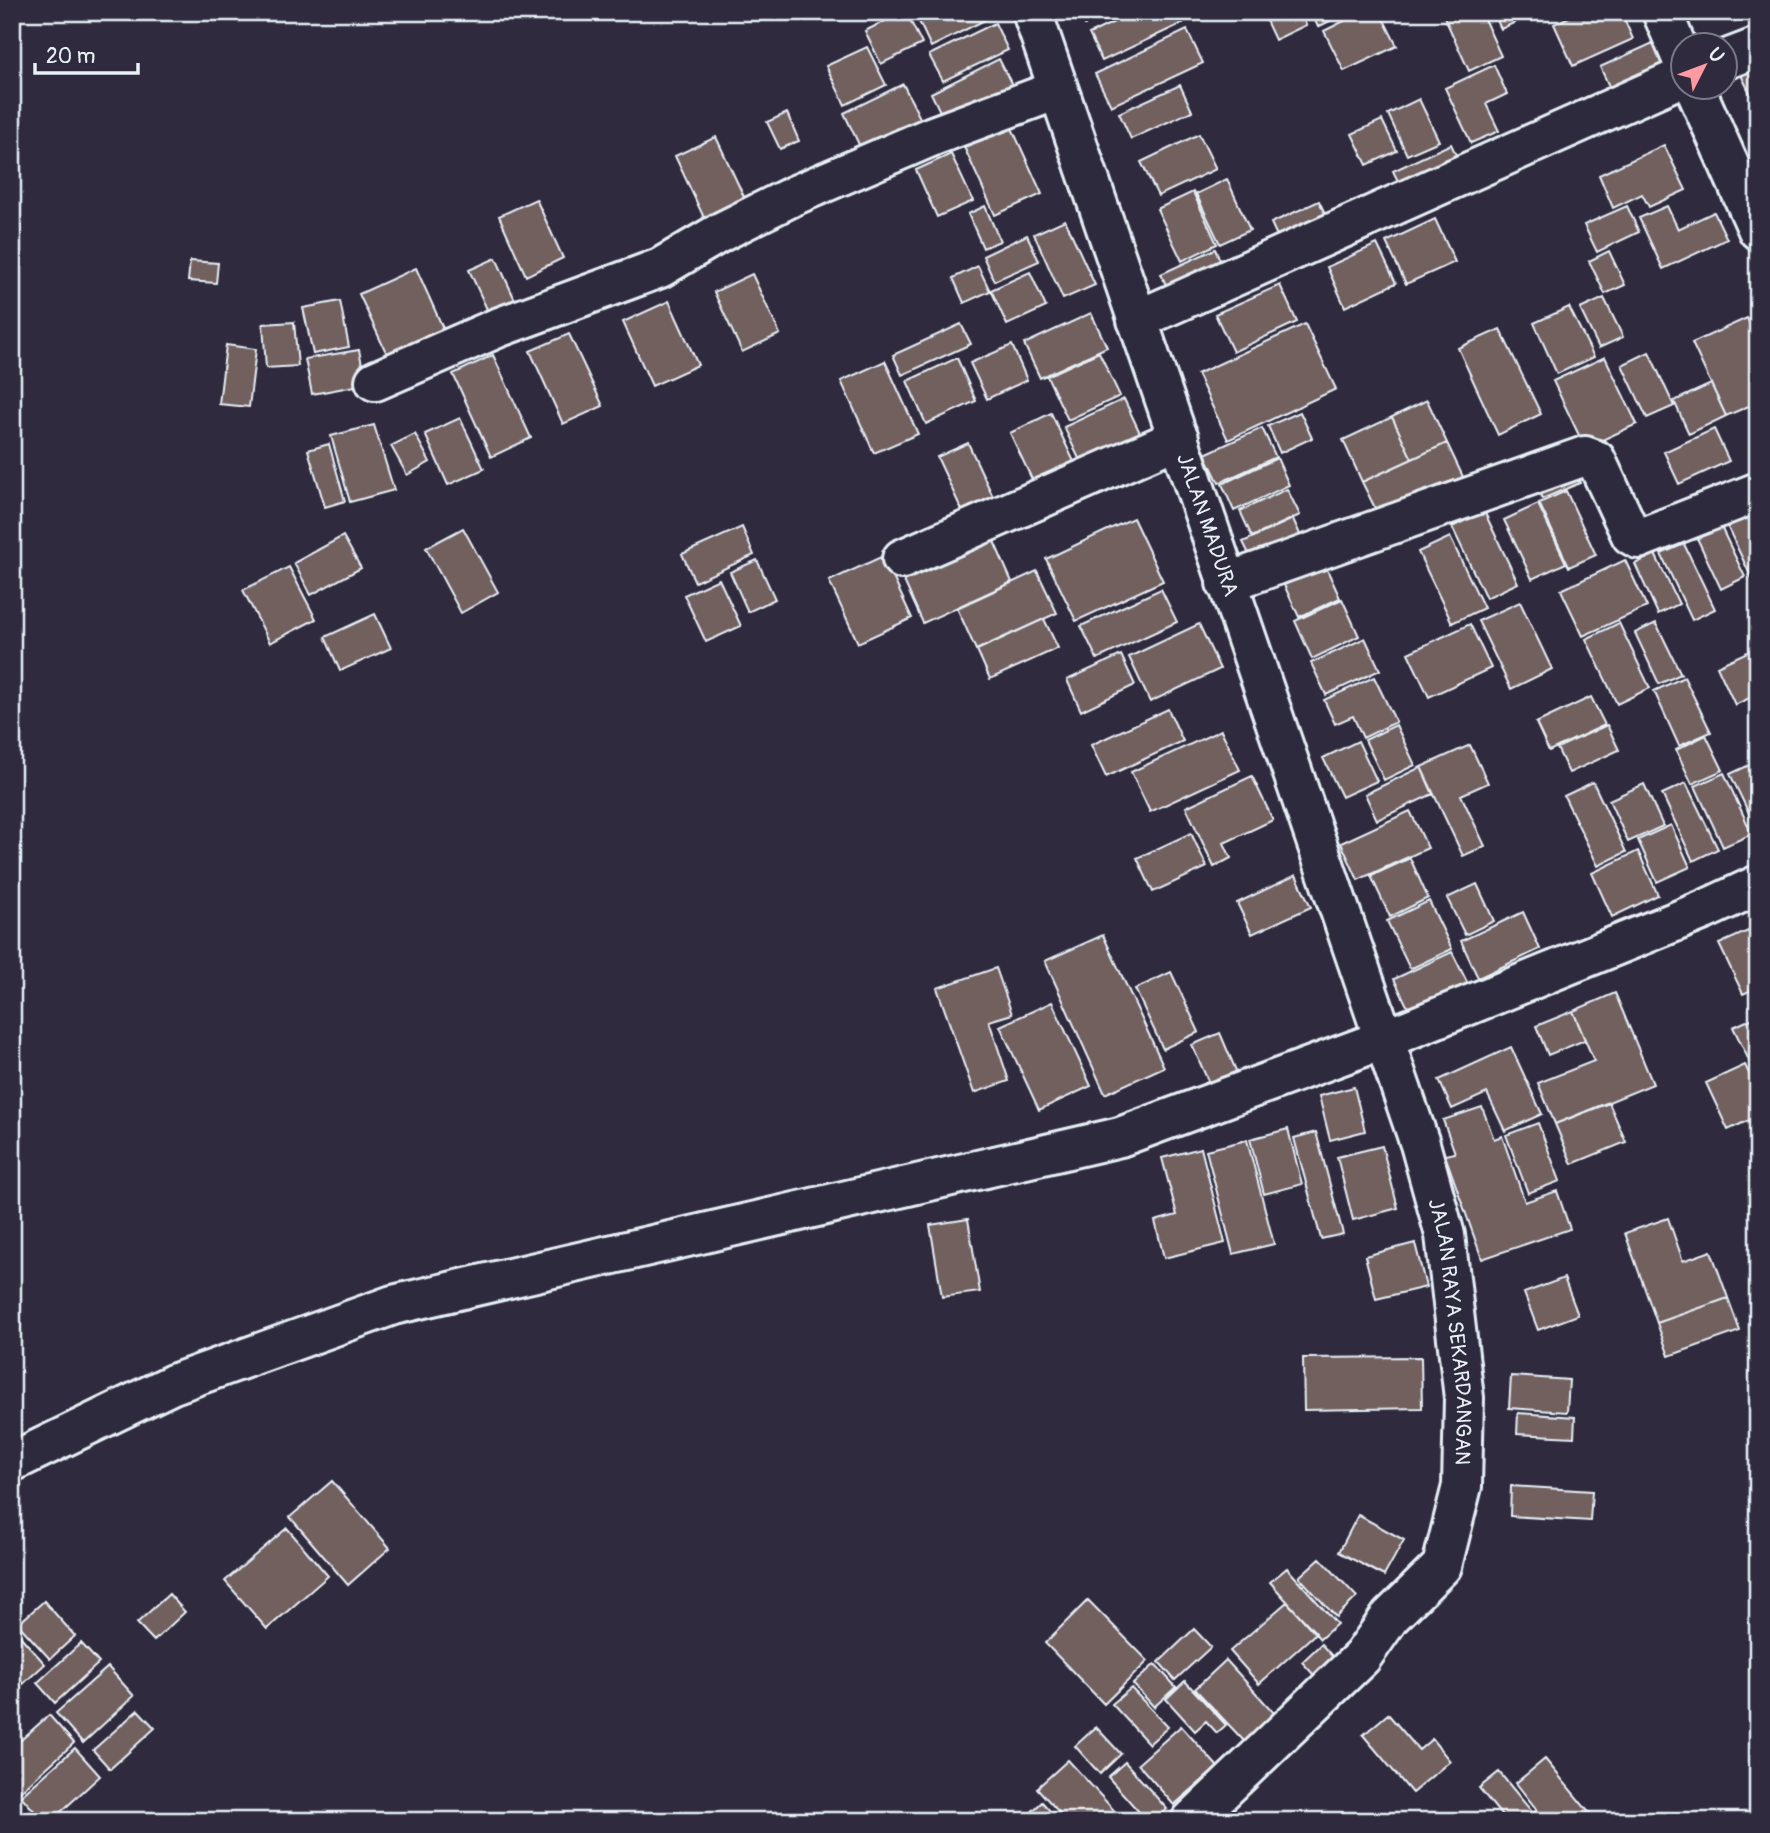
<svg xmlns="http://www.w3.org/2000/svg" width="1770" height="1833" viewBox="0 0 1770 1833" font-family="Pangolin,sans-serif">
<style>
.building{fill:#72605f;stroke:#e8f1f8;stroke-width:2}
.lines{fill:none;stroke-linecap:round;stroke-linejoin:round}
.minor-casing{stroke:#e8f1f8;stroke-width:44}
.minor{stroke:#2f2a3d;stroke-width:38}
.labels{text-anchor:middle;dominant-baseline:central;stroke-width:6;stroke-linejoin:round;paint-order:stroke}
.street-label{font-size:21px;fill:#e8f1f8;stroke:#2f2a3d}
</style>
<rect width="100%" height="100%" fill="#2f2a3d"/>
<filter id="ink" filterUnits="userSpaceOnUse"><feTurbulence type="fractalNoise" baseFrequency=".0143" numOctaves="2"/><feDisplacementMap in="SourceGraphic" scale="14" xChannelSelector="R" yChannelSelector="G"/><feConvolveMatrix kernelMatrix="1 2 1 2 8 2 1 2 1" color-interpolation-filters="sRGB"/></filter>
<g filter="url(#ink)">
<!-- building -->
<path class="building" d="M903,12H906L922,44L881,64L865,31Z
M917,12H994L995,15L931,47L915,13Z
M1079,12H1111L1085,25Z
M1135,12H1178L1183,23L1102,61L1089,34Z
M1262,12H1300L1306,25L1275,40Z
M1311,12H1348L1318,27Z
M1362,12H1380L1397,46L1344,71L1324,31Z
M1442,12H1481L1501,56L1469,71Z
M1493,12H1530L1531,15L1501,29Z
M1580,12H1591L1593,17L1603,12H1621L1633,39L1573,66L1554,24Z
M995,23L1008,50L943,81L929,55Z
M1187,30L1203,63L1111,106L1095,74Z
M1653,43L1667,72L1614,97L1600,67Z
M867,47L886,85L845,105L826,66Z
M999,59L1016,93L947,126L931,93Z
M1758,64V109L1740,73Z
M1494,65L1507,94L1486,104L1499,131L1471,143L1445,88Z
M903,84L922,122L862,151L844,113Z
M1180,85L1192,111L1131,139L1119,113Z
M1419,99L1439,141L1407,155L1388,114Z
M787,113L799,141L780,149L767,122Z
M1382,120L1397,151L1367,165L1352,134Z
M1011,126L1042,194L995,215L964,147Z
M1199,134L1216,169L1158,196L1141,162Z
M716,137L746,201L705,220L675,156Z
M1451,144L1463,170L1406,197L1393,171Z
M1664,145L1686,190L1649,207L1642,194L1613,208L1599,175Z
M951,154L973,201L937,217L916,170Z
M1758,159V180L1753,182L1745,165Z
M1227,179L1250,230L1220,244L1196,194Z
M1193,192L1217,244L1182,261L1157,209Z
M536,199L563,258L526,276L499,216Z
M1319,201L1331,226L1283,249L1271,223Z
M985,206L1000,241L983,248L968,214Z
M1627,206L1639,232L1597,252L1584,225Z
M1667,206L1678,229L1714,212L1727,239L1663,269L1639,218Z
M1435,219L1455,262L1406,284L1386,242Z
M1065,220L1095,285L1063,299L1034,234Z
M1027,235L1039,261L994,281L983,256Z
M1377,244L1396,283L1345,307L1327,267Z
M1215,249L1227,275L1173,301L1161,274Z
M1609,251L1625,285L1605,294L1589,261Z
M496,258L517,304L490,316L469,270Z
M190,261L218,263L216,283L188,281Z
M978,266L990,291L964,303L953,278Z
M416,268L447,337L391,363L359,294Z
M1030,272L1046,307L1007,325L991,290Z
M752,274L780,334L742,352L714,292Z
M1280,285L1297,322L1233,352L1215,314Z
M1604,298L1623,337L1599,348L1580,309Z
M340,301L349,347L313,354L303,308Z
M669,301L698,365L652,386L623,322Z
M1569,307L1594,357L1557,374L1534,323Z
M1091,313L1107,347L1040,378L1024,344Z
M1747,318L1758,341V402L1726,416L1692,343Z
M294,322L298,366L266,368L263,324Z
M961,324L971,344L902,375L893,355Z
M1305,324L1336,389L1228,440L1197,374Z
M1500,329L1541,414L1498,435L1458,348Z
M569,334L603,406L563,424L530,351Z
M226,345L256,349L249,407L219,404Z
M1012,345L1027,380L987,399L970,363Z
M359,350L366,384L312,394L305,359Z
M1099,352L1120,396L1068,420L1047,376Z
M1649,352L1674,406L1647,418L1622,365Z
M493,355L531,438L491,457L453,374Z
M1605,357L1637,424L1585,448L1553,381Z
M957,358L976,401L926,424L907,381Z
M885,361L918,434L874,453L841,381Z
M1711,384L1726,416L1689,434L1674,401Z
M1124,399L1141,435L1081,463L1064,427Z
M1427,400L1447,443L1412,459L1392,417Z
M1300,412L1312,438L1280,453L1268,426Z
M1051,413L1077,468L1036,488L1010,433Z
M1392,417L1412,459L1362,482L1343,440Z
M460,418L484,469L448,485L425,434Z
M374,425L394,490L350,502L331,436Z
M1262,428L1276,457L1219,483L1205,454Z
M1714,429L1729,461L1679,484L1664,452Z
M415,434L430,462L407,475L391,446Z
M968,443L996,503L965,517L937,457Z
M1447,443L1464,479L1380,518L1362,482Z
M329,444L345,501L325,507L308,450Z
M1277,458L1289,485L1234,511L1222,484Z
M1572,465L1580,483L1542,499L1534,480Z
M1287,489L1300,515L1252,537L1240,511Z
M1566,491L1596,555L1569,567L1539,503Z
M1538,504L1566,563L1532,579L1504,520Z
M1484,511L1518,583L1486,598L1452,527Z
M1755,513L1758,520V583L1755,585L1727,526Z
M1133,518L1163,581L1076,621L1046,559Z
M1293,519L1304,543L1255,566L1243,542Z
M1720,525L1745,577L1721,589L1696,536Z
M742,527L754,555L695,582L682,554Z
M463,528L498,592L461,613L426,548Z
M343,536L361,568L311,595L294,563Z
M1450,537L1484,608L1452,623L1418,552Z
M993,539L1012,582L923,623L904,581Z
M1684,544L1715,609L1692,620L1661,554Z
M1655,554L1679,604L1658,614L1635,564Z
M883,556L912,618L858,643L829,581Z
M757,560L775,599L748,612L730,572Z
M1625,560L1647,607L1583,636L1561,590Z
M1325,565L1340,598L1299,617L1284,585Z
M289,567L316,619L270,643L243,590Z
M1037,571L1057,613L976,650L957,608Z
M719,579L741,626L706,642L684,595Z
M1161,589L1177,622L1097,659L1081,626Z
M1342,599L1359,636L1312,659L1295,621Z
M1520,602L1552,669L1511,689L1478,621Z
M375,614L391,648L340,671L325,637Z
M1044,619L1058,648L990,679L977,650Z
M1619,623L1650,688L1617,704L1586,639Z
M1656,623L1681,674L1659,684L1635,633Z
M1199,624L1220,669L1150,702L1129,657Z
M1470,624L1491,668L1429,697L1408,653Z
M1365,638L1380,670L1326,695L1311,663Z
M1758,647V694L1735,705L1717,666Z
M1121,655L1135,685L1081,711L1067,680Z
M1374,677L1396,722L1363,738L1353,716L1335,724L1324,700Z
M1684,677L1711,732L1679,746L1654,691Z
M1591,697L1605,725L1549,751L1536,723Z
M1168,709L1183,741L1106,777L1091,745Z
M1396,725L1415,765L1384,780L1365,740Z
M1607,725L1619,750L1569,773L1557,748Z
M1221,730L1240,770L1150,812L1131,772Z
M1706,735L1723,770L1692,784L1676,750Z
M1358,741L1377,781L1342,797L1323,758Z
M1470,745L1488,783L1461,795L1485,846L1463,856L1421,767Z
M1758,761V829L1757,830L1730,774Z
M1421,767L1433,794L1377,820L1365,794Z
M1724,773L1752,834L1723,847L1695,786Z
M1252,776L1273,820L1224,843L1231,858L1214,867L1186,807Z
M1593,782L1626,852L1598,866L1564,796Z
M1686,783L1718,849L1693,861L1662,794Z
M1644,784L1663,826L1628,842L1609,800Z
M1410,811L1428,848L1358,880L1341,843Z
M1671,825L1690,867L1657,882L1638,840Z
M1191,833L1207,867L1153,892L1137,858Z
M1638,851L1658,895L1612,917L1592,873Z
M1410,858L1428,898L1390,917L1371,876Z
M1296,875L1311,907L1252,934L1237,903Z
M1477,884L1494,921L1465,935L1447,898Z
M1429,901L1452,949L1410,969L1387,921Z
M1523,912L1540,949L1478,978L1461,941Z
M1748,931L1758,952V987L1743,994L1719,944Z
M1103,935L1164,1067L1105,1094L1045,961Z
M1452,952L1470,988L1412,1016L1394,979Z
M996,968L1012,1014L989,1021L1009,1081L974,1093L937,988Z
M1171,972L1199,1032L1163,1049L1135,989Z
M1615,993L1653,1084L1555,1124L1538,1083L1594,1061L1573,1011Z
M1052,1002L1091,1086L1039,1110L1000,1026Z
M1573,1011L1585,1040L1548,1055L1536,1026Z
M1758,1016V1079L1733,1027Z
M1220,1033L1240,1080L1213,1092L1192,1045Z
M1511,1047L1542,1114L1505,1131L1487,1093L1452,1109L1439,1080Z
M1745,1065L1758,1092V1116L1728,1130L1706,1083Z
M1354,1087L1365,1131L1330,1140L1319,1096Z
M1609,1103L1626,1142L1572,1164L1555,1124Z
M1482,1107L1494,1139L1502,1136L1525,1202L1557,1191L1570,1229L1482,1259L1445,1155L1455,1153L1443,1120Z
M1538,1123L1560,1181L1528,1193L1506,1135Z
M1288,1129L1302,1184L1264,1194L1250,1139Z
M1316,1132L1343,1234L1321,1239L1294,1138Z
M1247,1140L1274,1244L1233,1254L1206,1150Z
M1382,1146L1398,1208L1353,1220L1337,1157Z
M1201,1148L1225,1243L1164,1258L1155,1221L1177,1215L1162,1158Z
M1668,1218L1683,1261L1711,1251L1728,1298L1657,1323L1625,1233Z
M968,1219L980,1292L942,1297L930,1225Z
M1415,1243L1426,1287L1376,1299L1365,1256Z
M1564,1278L1578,1315L1538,1330L1524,1293Z
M1728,1298L1740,1331L1669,1356L1657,1323Z
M1421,1357L1422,1408L1304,1410L1303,1358Z
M1511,1376L1569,1380L1567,1412L1509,1408Z
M1518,1413L1575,1417L1574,1437L1517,1434Z
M332,1481L390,1548L348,1585L290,1517Z
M1511,1486L1592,1491L1590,1521L1510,1516Z
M1358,1515L1404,1540L1384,1576L1339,1552Z
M287,1528L328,1576L267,1629L225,1581Z
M1320,1558L1357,1597L1336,1617L1299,1577Z
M1287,1568L1337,1624L1320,1639L1270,1582Z
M169,1594L185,1612L154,1641L137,1623Z
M1088,1600L1148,1661L1104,1704L1045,1643Z
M44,1601L75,1636L50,1659L18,1624Z
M1287,1602L1316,1633L1259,1684L1230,1651Z
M12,1627L45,1664L23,1684L12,1672Z
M1194,1629L1211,1647L1175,1680L1159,1662Z
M81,1643L99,1663L55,1703L37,1683Z
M1321,1644L1342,1667L1323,1685L1302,1662Z
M1226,1660L1275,1714L1245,1742L1195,1689Z
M1155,1664L1176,1687L1154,1707L1133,1684Z
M108,1667L134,1696L83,1743L56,1713Z
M1185,1681L1226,1725L1217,1733L1206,1721L1195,1731L1166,1699Z
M1131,1688L1168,1727L1149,1744L1112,1704Z
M138,1710L155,1728L110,1769L93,1750Z
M1388,1714L1419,1750L1432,1739L1450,1761L1412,1793L1363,1735Z
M49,1715L74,1743L12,1799V1748Z
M1181,1726L1218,1767L1174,1805L1138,1764Z
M1096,1727L1121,1754L1100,1774L1075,1746Z
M75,1748L100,1776L51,1821H43L21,1796Z
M1545,1759L1596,1821H1523L1537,1810L1516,1783Z
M1068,1760L1122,1819L1119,1821H1067L1037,1788Z
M1125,1762L1167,1809L1155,1821H1147L1108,1777Z
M1499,1772L1533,1813L1523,1821H1506L1479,1788Z
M1042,1802L1059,1821H1022Z"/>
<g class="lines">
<defs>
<g id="minor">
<path id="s1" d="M1032,12L1420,1144L1445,1235L1464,1398L1462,1486L1442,1566L1390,1617L1362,1657L1191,1821"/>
<path d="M1662,12L1682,59"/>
<path d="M1724,60L1758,47"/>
<path d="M1695,88L1758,230"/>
<path d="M1137,320L1682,77"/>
<path d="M375,381L497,328L660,268L721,232L795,195L933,136L1057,90"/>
<path d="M902,559L1179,438"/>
<path d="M1226,583L1585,456L1596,460L1631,535L1638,539L1758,492"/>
<path d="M12,1462L173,1384L393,1305L1120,1137L1385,1039L1704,910L1758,885"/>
</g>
</defs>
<!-- minor casing -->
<use href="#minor" class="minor-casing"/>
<!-- minor -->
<use href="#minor" class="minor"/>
</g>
</g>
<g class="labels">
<!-- street labels -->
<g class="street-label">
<text stroke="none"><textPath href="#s1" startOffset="542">JALAN MADURA</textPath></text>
<text stroke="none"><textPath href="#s1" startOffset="1388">JALAN RAYA SEKARDANGAN</textPath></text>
</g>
</g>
<!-- margin -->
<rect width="1770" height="1833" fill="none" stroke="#2f2a3d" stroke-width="42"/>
<rect x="21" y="21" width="1728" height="1791" fill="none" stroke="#e8f1f8" stroke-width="2.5" filter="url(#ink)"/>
<!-- north arrow -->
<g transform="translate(1704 66) rotate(48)"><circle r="33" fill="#2f2a3d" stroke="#797a88" stroke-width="2"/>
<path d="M0-5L12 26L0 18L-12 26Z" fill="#ff9aa2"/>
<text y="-10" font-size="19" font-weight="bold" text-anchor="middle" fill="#e8f1f8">U</text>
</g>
<!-- scale -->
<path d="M35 63v10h103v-10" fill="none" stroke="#e8f1f8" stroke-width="3.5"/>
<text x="46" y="63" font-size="21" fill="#e8f1f8" stroke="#2f2a3d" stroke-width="5" paint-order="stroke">20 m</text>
</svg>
